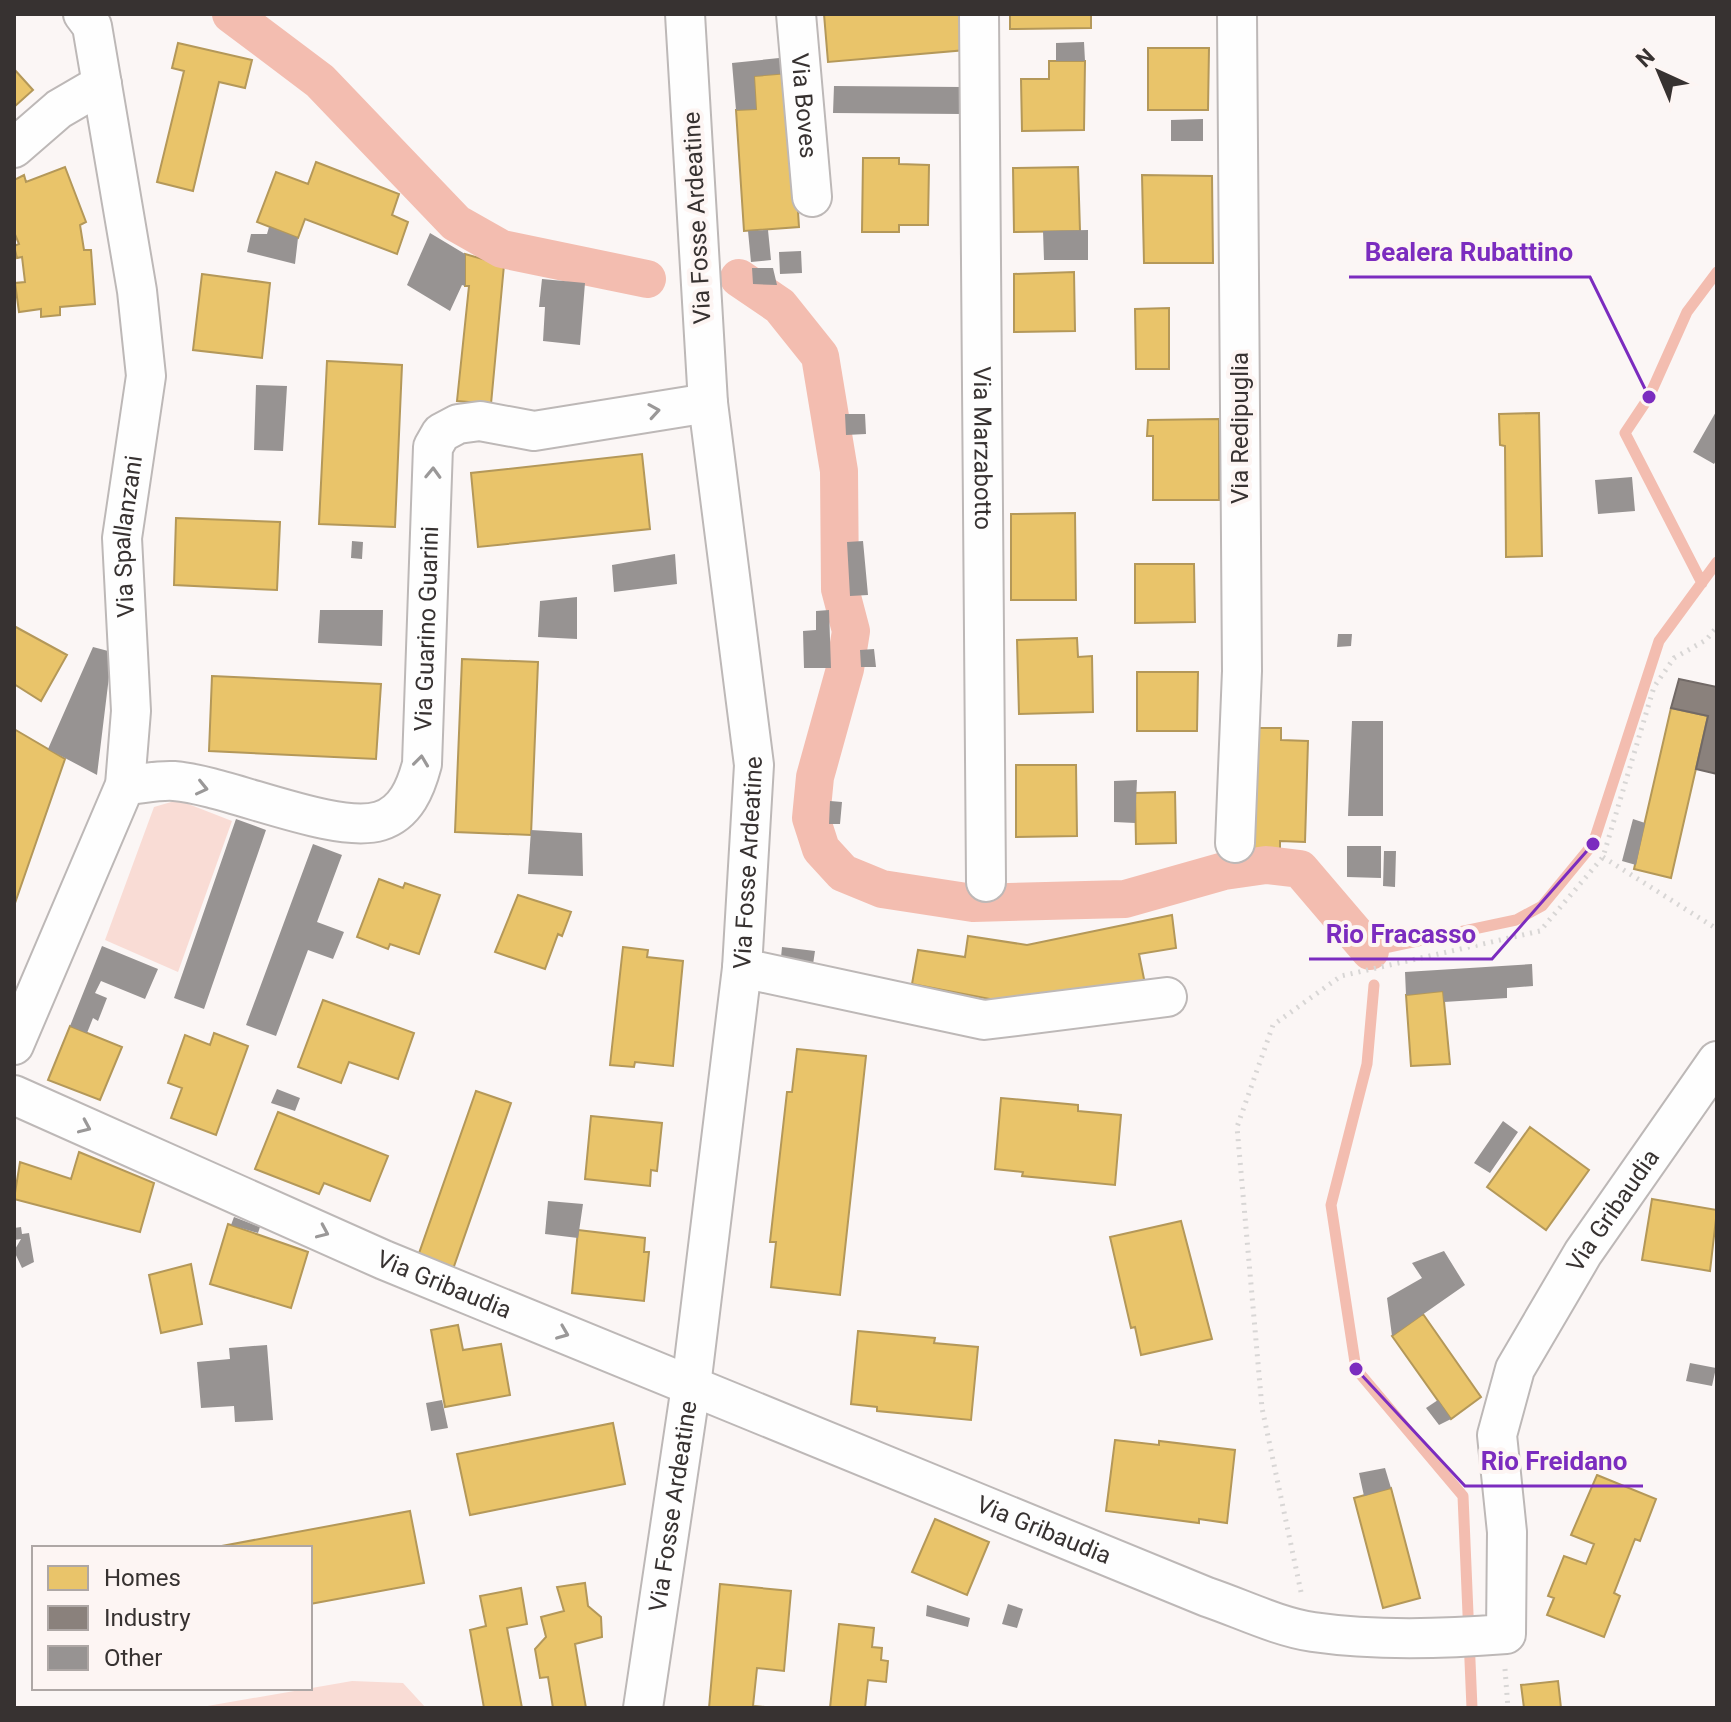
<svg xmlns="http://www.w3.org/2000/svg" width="1731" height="1722" viewBox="0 0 1731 1722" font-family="Roboto,sans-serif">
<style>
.green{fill:#f9dcd5}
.homes{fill:#e9c46a;stroke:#b49859;stroke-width:2}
.industry{fill:#8a817c;stroke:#716966;stroke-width:2}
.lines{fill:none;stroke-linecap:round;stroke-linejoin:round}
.stream{stroke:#f3bdb0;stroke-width:11}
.canal{stroke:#f3bdb0;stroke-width:38}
.building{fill:#979392}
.street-casing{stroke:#bdb8b7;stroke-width:42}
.path{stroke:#d8d6d5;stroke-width:5;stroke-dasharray:2 6;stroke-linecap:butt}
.street{stroke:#fefefe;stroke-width:38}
.oneway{stroke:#9a9898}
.labels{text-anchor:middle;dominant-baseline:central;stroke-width:8;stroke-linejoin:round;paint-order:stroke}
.street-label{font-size:24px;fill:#373231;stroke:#fdf5f3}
.leader{fill:none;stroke:#7b2cbf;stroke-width:3}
.callout-dot{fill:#7b2cbf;stroke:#fdf5f3;stroke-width:3}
.callout-label{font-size:26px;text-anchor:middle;font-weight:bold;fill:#7b2cbf;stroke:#fdf5f3;stroke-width:8;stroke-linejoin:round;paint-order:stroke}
</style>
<rect width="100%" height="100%" fill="#fbf6f5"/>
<!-- green -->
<path class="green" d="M178,800L232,821L178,972L105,940L154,807Z
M352,1681L403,1683L426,1708H196Z"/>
<!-- homes -->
<path class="homes" d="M824,14H963L966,50L828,62Z
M1010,14H1091V28L1010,29Z
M178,43L252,60L245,88L219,82L193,191L157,182L184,71L172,68Z
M1148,48H1209L1208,110H1148Z
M1049,61H1085L1084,130L1022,131L1021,79H1049Z
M14,69L33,90L14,107Z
M789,73L799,227L744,231L736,110L756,109L754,76Z
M863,158H899V164L929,165L928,225H899V232H862Z
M316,162L399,194L392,215L408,222L397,254L305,219L298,238L257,222L276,172L308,184Z
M65,167L86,222L80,225L84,250H91L95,304L60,307V315L41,317V309L19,312L15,283L25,282L22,257L17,258L14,246L19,244L14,232V180L24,175L26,182Z
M1078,167L1080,231L1014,232L1013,168Z
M1142,175L1212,176L1213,263H1144Z
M465,254L504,265L491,404L457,401L469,286H465Z
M1074,272L1075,331L1014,332V274Z
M202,274L270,283L262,358L193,350Z
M1169,308V369H1136L1135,309Z
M327,361L402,365L395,527L319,524Z
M1539,413L1542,556L1506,557L1505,446L1500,445L1499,414Z
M1219,419V500H1153V436H1147L1148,420Z
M642,454L650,529L478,547L471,473Z
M1075,513L1076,600H1011V514Z
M176,518L280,522L277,590L174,585Z
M1135,564H1194L1195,622L1135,623Z
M14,626L67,655L41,701L14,684Z
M1077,638L1078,657L1092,656L1093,712L1019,714L1017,640Z
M462,659L538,662L531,835L455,832Z
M1137,672H1198L1197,731H1137Z
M212,676L381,684L376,759L209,751Z
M1671,708L1708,716L1671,878L1634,869Z
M1248,728H1281V740L1308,741L1305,842L1280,841V854L1245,853Z
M14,729L65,759L14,906Z
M1016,765H1076L1077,836L1016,837Z
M1175,792L1176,843L1136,844L1135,793Z
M379,879L403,888L405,883L440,895L419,954L390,944L388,949L357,937Z
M518,895L571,912L562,936L558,934L545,969L495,952Z
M1172,915L1176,948L1139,954L1145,984L1000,1001L912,984L918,950L965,957L968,936L1027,945Z
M623,947L648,950L647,957L683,961L673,1066L635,1062L634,1067L610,1065Z
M1443,991L1450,1064L1411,1066L1406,995Z
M323,1000L414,1033L398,1079L349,1062L341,1083L298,1067Z
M70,1026L122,1047L100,1100L48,1080Z
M214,1033L248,1046L216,1135L171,1118L182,1088L168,1083L185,1035L210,1045Z
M797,1049L866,1056L840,1295L771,1287L776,1242H770L787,1092H792Z
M476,1091L511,1103L452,1272L417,1259Z
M1001,1098L1078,1105V1111L1121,1115L1115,1185L1022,1176L1023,1172L995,1169Z
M278,1112L388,1156L370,1201L324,1183L319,1194L255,1169Z
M591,1116L662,1123L657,1171L651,1170L650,1186L585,1179Z
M1530,1127L1589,1170L1546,1230L1487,1187Z
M79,1152L154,1183L140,1232L14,1199L20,1162L71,1179Z
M1652,1199L1717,1210L1710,1271L1642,1260Z
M1181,1221L1212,1339L1141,1355L1135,1327L1131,1328L1110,1237Z
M228,1224L308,1252L291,1308L210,1284Z
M578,1230L645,1238L644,1252H649L644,1301L572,1293Z
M191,1264L202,1324L161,1333L149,1275Z
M1423,1314L1481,1397L1451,1419L1392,1336Z
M458,1325L463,1350L501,1344L510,1395L445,1407L431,1330Z
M858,1331L935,1338L934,1343L978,1347L971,1420L877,1411V1407L851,1404Z
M613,1423L625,1484L470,1515L457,1454Z
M1115,1440L1159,1445V1441L1235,1450L1227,1523L1199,1519V1523L1106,1511Z
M1597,1475L1656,1499L1640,1541L1635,1539L1614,1593L1620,1596L1604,1637L1547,1615L1554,1598L1548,1596L1564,1556L1586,1564L1594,1544L1571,1535Z
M1391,1488L1420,1598L1383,1608L1354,1498Z
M410,1511L424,1583L310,1604V1548H211Z
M935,1519L989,1542L967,1595L912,1572Z
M585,1583L588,1606L601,1617L602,1637L575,1644L586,1708H553L548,1677L540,1678L535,1649L546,1637L541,1617L564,1611L557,1587Z
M720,1584L791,1591L784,1671L757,1668L753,1706L777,1708H709Z
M521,1588L527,1624L507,1628L522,1708H484L470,1630L486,1626L480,1596Z
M839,1624L874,1628L872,1647L882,1648L881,1660L888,1661L886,1682L868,1680L865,1708H830Z
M1558,1681L1561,1708H1524L1521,1685Z"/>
<!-- industry -->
<path class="industry" d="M1679,679L1717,687V774L1696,769L1708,716L1671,708Z"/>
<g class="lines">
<!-- stream -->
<path class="stream" d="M1702,583L1625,433L1649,397L1687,312L1717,272
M1370,951L1516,920L1542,906L1593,844L1659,641L1717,562
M1374,985L1367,1064L1331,1205L1356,1369L1463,1496L1472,1708"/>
<!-- canal -->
<path class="canal" d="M231,14L320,81L456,223L502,249L647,279
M739,278L780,306L820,356L839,471L840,589L851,631L845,669L815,777L811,818L821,849L843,873L882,889L973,903L1125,899L1224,871L1266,865L1300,869L1370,951"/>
</g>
<!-- building -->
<path class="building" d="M1084,42L1085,61H1056V43Z
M789,57V73L754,76L756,109L736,110L732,63Z
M834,86L962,87L961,114L833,113Z
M1203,119V141H1171V120Z
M269,227L298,238L295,264L247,252L251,234H267Z
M768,230L771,260L751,262L748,231Z
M1088,230V260H1044L1043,231Z
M430,233L465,254V286L462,285L450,311L407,285Z
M801,251L802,273L780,274L779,252Z
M752,268H773L777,285L753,284Z
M542,279L585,283L580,345L543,341L545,307H539Z
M256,385L287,386L283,451L254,450Z
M1717,410V459L1714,464L1693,452Z
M845,414H865L866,434L846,435Z
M1632,477L1635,511L1598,514L1595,480Z
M352,541L363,542L362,559L351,558Z
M863,541L868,595L850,596L847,542Z
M675,554L677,584L614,592L612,565Z
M577,597V639L538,637L540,601Z
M320,610H383L382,646L318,643Z
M829,610L831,668H804L803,631L816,630V611Z
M1338,634H1352L1351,646L1337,647Z
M93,647L112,652L97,775L48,749Z
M874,649L876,667H861L860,650Z
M1352,721H1383V816H1348Z
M1137,780L1135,823L1114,822V781Z
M830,801L842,802L840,824H829Z
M236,819L266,830L204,1009L174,998Z
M1633,819L1645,823L1636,865L1622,861Z
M531,830L582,833L583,876L528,874Z
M313,844L342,855L317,922L344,932L333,959L308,950L276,1036L246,1025Z
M1347,846H1381V878L1347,877Z
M1384,851H1396L1395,887L1383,886Z
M102,946L158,969L145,999L101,981L95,993L107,998L98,1021L93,1018L87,1033L70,1026Z
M782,947L815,951L812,971L780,968Z
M1532,964L1533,986L1507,988V998L1444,1002L1443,991L1406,995L1405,972Z
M277,1089L300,1098L295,1111L271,1103Z
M1503,1121L1518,1132L1490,1173L1474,1163Z
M548,1201L583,1204L578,1238L545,1234Z
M234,1217L260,1227L258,1233L231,1225Z
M21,1227L22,1234L29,1233L34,1262L22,1268L14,1251L21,1239L14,1240V1228Z
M1444,1251L1465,1285L1392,1336L1387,1298L1422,1278L1412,1263Z
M267,1345L273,1420L235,1422L234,1406L201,1408L197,1362L230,1359L229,1348Z
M1690,1363L1716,1368L1712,1386L1686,1381Z
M442,1400L448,1428L431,1431L426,1403Z
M1438,1400L1451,1419L1439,1425L1426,1408Z
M1385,1468L1391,1488L1364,1496L1359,1473Z
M1008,1604L1023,1609L1017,1628L1002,1624Z
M927,1605L970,1618L968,1627L926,1616Z"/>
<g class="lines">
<defs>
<g id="street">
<path id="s1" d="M796,14L812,197"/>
<path id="s2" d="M979,14L986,882"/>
<path d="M14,148L59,109L102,84"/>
<path id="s3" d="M125,785C141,784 158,780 174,781C227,785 334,835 380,821C406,813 416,787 422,764L433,447L441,433L458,424L480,421L534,431L708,403"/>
<path d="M1235,843L1242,671L1237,14"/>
<path d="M742,968L984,1020L1167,997"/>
<path id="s4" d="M14,1045L125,785L131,711L122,538L146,376L137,291L92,26L83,14"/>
<path id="s5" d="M14,1095L384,1260L1207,1597C1240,1608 1278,1627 1313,1632C1375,1641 1443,1639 1506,1634L1507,1532L1497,1435L1515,1369L1583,1253L1717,1061"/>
<path id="s6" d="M643,1708L691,1386L742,968L754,765L708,403L685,14"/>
</g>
</defs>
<!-- street casing -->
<use href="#street" class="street-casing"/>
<!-- path -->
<path class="path" d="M1603,857L1717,929
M1301,1592L1262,1408L1237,1127L1273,1025L1341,976L1540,931L1603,857L1654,687L1674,658L1706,640L1717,627
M1505,1669L1508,1708"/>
<!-- street -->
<use href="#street" class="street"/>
</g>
<!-- one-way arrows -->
<defs><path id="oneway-chevron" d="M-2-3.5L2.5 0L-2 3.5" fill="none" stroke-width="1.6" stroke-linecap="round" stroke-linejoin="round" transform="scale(2)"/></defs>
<g class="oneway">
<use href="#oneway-chevron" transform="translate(654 411) rotate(-9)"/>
<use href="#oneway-chevron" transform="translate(433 473) rotate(-88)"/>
<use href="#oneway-chevron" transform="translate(421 761) rotate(-83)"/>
<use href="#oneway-chevron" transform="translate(202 788) rotate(13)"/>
<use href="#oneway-chevron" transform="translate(85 1127) rotate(24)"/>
<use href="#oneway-chevron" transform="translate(323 1232) rotate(24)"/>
<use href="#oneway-chevron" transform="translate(563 1333) rotate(22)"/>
</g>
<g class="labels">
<!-- street labels -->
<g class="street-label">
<text stroke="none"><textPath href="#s1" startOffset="92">Via Boves</textPath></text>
<text transform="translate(697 218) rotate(-93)">Via Fosse Ardeatine</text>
<text transform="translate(1240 428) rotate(-90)">Via Redipuglia</text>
<text stroke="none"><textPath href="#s2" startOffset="434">Via Marzabotto</textPath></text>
<text stroke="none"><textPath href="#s4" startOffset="532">Via Spallanzani</textPath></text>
<text stroke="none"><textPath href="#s3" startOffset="470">Via Guarino Guarini</textPath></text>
<text stroke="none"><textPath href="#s6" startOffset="852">Via Fosse Ardeatine</textPath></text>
<text stroke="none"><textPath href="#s5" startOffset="2054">Via Gribaudia</textPath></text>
<text stroke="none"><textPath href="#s5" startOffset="470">Via Gribaudia</textPath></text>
<text stroke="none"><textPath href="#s6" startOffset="204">Via Fosse Ardeatine</textPath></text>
<text stroke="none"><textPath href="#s5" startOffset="1118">Via Gribaudia</textPath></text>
</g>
</g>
<!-- callouts -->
<path class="leader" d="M1649 397L1590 277H1349M1593 844L1492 959H1309M1356 1369L1465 1486H1643"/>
<g class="callout-dot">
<circle cx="1649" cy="397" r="8"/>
<circle cx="1593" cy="844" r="8"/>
<circle cx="1356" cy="1369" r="8"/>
</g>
<g class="callout-label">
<text x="1469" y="261">Bealera Rubattino</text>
<text x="1401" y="943">Rio Fracasso</text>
<text x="1554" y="1470">Rio Freidano</text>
</g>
<!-- border -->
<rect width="1731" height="1722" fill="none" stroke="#373231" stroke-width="32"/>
<!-- legend -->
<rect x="32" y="1546" width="280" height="144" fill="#fdf5f3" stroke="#aea7a5" stroke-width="2"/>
<rect x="48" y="1566" width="40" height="24" fill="#e9c46a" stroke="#aea7a5" stroke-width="2"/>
<text x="104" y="1586" font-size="24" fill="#373231">Homes</text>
<rect x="48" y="1606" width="40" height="24" fill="#8a817c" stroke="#aea7a5" stroke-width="2"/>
<text x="104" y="1626" font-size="24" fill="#373231">Industry</text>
<rect x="48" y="1646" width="40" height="24" fill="#979392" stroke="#aea7a5" stroke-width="2"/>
<text x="104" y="1666" font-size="24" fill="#373231">Other</text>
<!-- north arrow -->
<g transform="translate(1659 72) rotate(316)" stroke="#fdf5f3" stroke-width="6" paint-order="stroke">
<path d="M0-6L14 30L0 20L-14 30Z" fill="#373231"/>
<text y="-12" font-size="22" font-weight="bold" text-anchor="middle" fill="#373231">N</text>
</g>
</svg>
